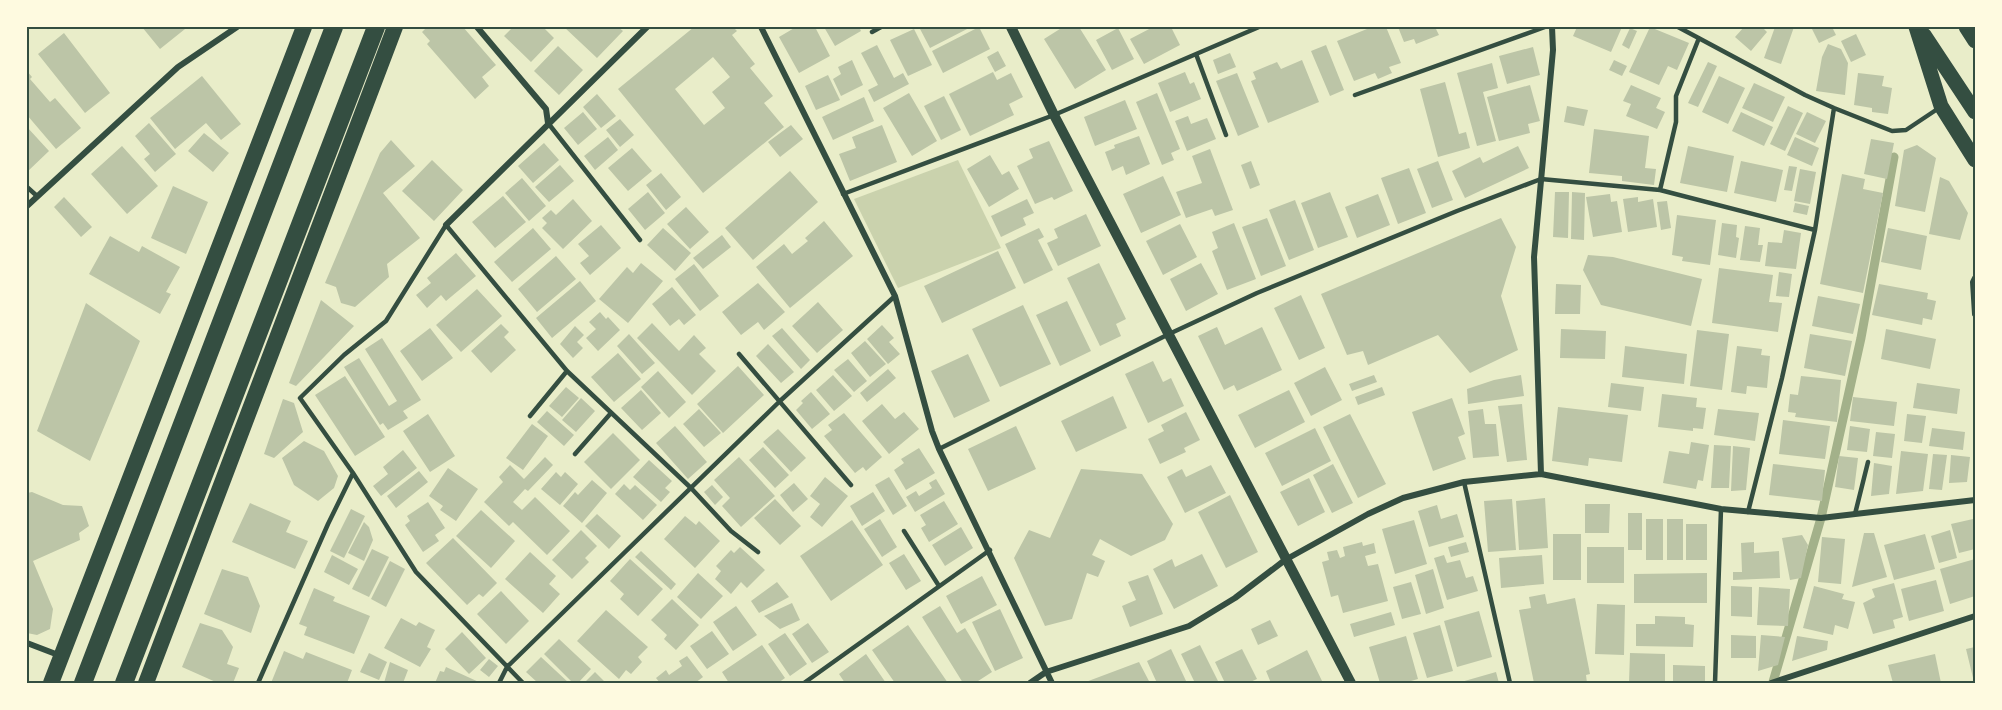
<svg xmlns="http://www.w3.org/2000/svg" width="2002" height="710" viewBox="0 0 2002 710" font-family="'Alegreya Sans',sans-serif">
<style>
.green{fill:#cad2ad}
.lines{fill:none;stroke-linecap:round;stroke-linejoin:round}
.stream{stroke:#a3b18a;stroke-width:9}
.building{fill:#bcc5a7;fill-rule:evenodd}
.service{stroke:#344e41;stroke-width:4.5}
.minor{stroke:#344e41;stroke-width:6}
.tertiary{stroke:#344e41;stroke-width:10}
.primary{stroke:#344e41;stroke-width:15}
.trunk{stroke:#344e41;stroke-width:16}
.motorway{stroke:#344e41;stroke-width:18}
.neatline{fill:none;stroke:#344e41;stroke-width:2}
</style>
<rect width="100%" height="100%" fill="#e9edc9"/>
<!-- green -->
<path class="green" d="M958,160L1001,248L898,288L854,199Z"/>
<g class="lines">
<!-- stream -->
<path class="stream" d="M1773,682L1821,518L1861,338L1894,157"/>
</g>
<!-- building -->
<path class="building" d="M142,27H184L185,29L160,49Z
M427,27H463L496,65L482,77L489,86L475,99L427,44L430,41L422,32Z
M513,27H543L554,38L531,62L504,36Z
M564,27H618L623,31L597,58Z
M694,27H733L737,31L732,35L755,64L750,68L773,96L764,103L784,127L703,193L618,89ZM713,57L730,77L712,92L725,108L704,125L675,89Z
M796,27H815L830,56L799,73L779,37Z
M824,27H859L861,31L835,46Z
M919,27H971L930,48Z
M979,27L990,49L943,73L932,51Z
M1063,27H1079L1106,70L1075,89L1044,39Z
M1153,27H1171L1180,45L1144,64L1130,39Z
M1372,27H1386L1401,63L1389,67L1392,73L1378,79L1375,73L1354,81L1337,41Z
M1398,27H1441L1436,29L1439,35L1416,44L1414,39L1404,42Z
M1577,27H1622L1611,52L1573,36Z
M1650,27L1689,43L1677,70L1668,66L1659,85L1629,72Z
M1744,27H1762L1767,32L1751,51L1735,37Z
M1775,27H1794L1781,64L1764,58Z
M1811,27H1832L1836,35L1819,43Z
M1118,28L1134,59L1112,70L1096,40Z
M1630,28L1637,31L1629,49L1622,45Z
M914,29L932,65L908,76L890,40Z
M64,33L110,93L85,113L38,54Z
M1856,34L1866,55L1851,62L1841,41Z
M1828,44L1841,49L1848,63L1845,95L1816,91L1822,57Z
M877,45L894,78L903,73L909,84L874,102L868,90L878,85L861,53Z
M1326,45L1344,90L1330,96L1311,51Z
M558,46L583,70L559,95L534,71Z
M1533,47L1540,75L1507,84L1499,56Z
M998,51L1006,66L995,72L987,57Z
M1230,53L1236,67L1218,74L1213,60Z
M852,60L863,85L841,96L833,79L841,74L838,67Z
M1302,60L1319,102L1268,123L1251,81L1256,79L1253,72L1277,62L1281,69Z
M1614,60L1627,66L1622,76L1609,70Z
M1708,62L1717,66L1698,107L1688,103Z
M1492,63L1498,88L1483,92L1496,141L1477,146L1457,73Z
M27,71L32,77L30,79L50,102L55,98L81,128L56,149L27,115Z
M993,72L997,80L1011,73L1023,97L1009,104L1014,115L970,136L949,94Z
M1185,72L1190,84L1194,82L1201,99L1170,112L1158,83Z
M1237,73L1259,127L1238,136L1216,81Z
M1858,73L1884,76L1882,86L1892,88L1888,114L1872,112V108L1854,105Z
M828,75L840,100L816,110L805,86Z
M202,76L241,124L221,140L206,123L175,149L150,118Z
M1719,76L1745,88L1728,124L1702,112Z
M1445,82L1459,134L1466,132L1470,148L1438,157L1420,89Z
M1754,83L1785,97L1773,122L1742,108Z
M1530,85L1540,121L1528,124L1530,133L1499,141L1487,97Z
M1631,85L1661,98L1656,108L1665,112L1657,129L1626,116L1631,104L1623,101Z
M909,93L937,141L912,156L883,108Z
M1157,93L1180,149L1171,153L1174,160L1162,165L1136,102Z
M597,94L616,116L601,128L583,107Z
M944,96L961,130L941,140L924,106Z
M864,97L874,121L833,140L822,117Z
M1125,100L1137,129L1095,146L1084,117Z
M1567,106L1588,110L1584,126L1564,122Z
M1788,106L1803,113L1785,151L1770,144Z
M583,112L597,129L578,145L564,128Z
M1741,112L1773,127L1764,146L1732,131Z
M1807,112L1826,121L1815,143L1796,134Z
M1188,116L1191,124L1207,118L1216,139L1187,151L1175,121Z
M620,119L634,135L620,147L606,130Z
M149,123L176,154L155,172L144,159L150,154L135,136Z
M791,125L803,139L780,157L768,142Z
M882,125L897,162L850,181L839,154L856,148L852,137Z
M27,127L49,151L27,172Z
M1594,129L1649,136L1645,168L1656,169L1654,185L1622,181V176L1589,173Z
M204,133L229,153L213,172L188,151Z
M1139,136L1150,164L1126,175L1123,166L1112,171L1105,152L1115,148L1114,145Z
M608,137L618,150L595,170L584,156Z
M1795,137L1819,148L1812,166L1787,155Z
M1871,139L1894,143L1887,179L1864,174Z
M391,140L415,166L383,193L420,238L387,264L389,277L355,307L341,303L336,287L325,283L380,153Z
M1049,141L1073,191L1054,200L1052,197L1035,204L1017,166L1033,158L1029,149Z
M544,143L559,160L533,183L518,166Z
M1917,145L1936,158L1925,212L1895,206L1904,150Z
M122,146L158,186L127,214L91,174Z
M1518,146L1529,168L1465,198L1452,171L1480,157L1483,163Z
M1688,146L1734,156L1727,192L1680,183Z
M632,148L652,171L628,191L608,168Z
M1210,149L1233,210L1215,216L1212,209L1186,218L1176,192L1202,183L1192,156Z
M990,155L1002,175L1009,171L1019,189L989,207L967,169Z
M432,160L463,190L434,221L402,191Z
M1251,161L1260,185L1250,189L1241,165Z
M1438,161L1453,200L1432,208L1417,169Z
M1741,161L1783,170L1776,202L1734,193Z
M560,165L574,181L549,202L535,187Z
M1789,166L1797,167L1792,191L1784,190Z
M1409,168L1426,213L1398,224L1381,178Z
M1800,169L1816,172L1810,204L1794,201Z
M790,171L818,202L753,260L725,228Z
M661,173L681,197L666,210L646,185Z
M1842,174L1865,179L1863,189L1883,193L1863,293L1820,284Z
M1163,176L1181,215L1141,233L1123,194Z
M1940,177L1949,181L1968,213L1960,240L1929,234Z
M522,178L546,206L529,221L505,193Z
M173,186L208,202L186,254L151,238Z
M648,192L665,213L645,230L628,209Z
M1330,192L1348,237L1318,248L1301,203Z
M1555,192H1569L1568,238L1553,237Z
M1572,192L1585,193L1584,240L1571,239Z
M1378,194L1390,225L1357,238L1345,207Z
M1610,194L1611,202L1617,201L1622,232L1593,237L1586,197Z
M503,196L526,222L495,248L472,222Z
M64,197L92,227L81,237L54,207Z
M1638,197V202L1653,199L1657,227L1628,232L1623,199Z
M573,199L592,221L563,249L542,228L547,223L542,218L551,210L556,215Z
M1027,199L1034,213L1023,218L1026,225L1001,237L991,216Z
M1295,200L1314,250L1289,260L1269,210Z
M1667,201L1671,228L1661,230L1657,202Z
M1795,203L1809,206L1807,215L1793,212Z
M686,207L709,232L690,249L667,224Z
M1086,214L1101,246L1058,266L1047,243L1058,238L1054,229Z
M1677,215L1716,220L1710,265L1682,261L1683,257L1672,255Z
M1267,218L1286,266L1261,276L1242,227Z
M1501,218L1516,247L1501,296L1518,350L1470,373L1438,335L1368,365L1363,351L1347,355L1321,294Z
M824,221L853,256L790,308L756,267L784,244L792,254L808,241L805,238Z
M1234,223L1256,279L1227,290L1212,251L1218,248L1212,232Z
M1722,223L1737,225L1736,237L1739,238L1736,258L1718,255Z
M1180,224L1197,257L1163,275L1146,241Z
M601,225L621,248L590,275L580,263L589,256L578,244Z
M1745,226L1760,228L1758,245H1763L1760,262L1740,260Z
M533,228L551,249L512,282L494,262Z
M663,228L691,253L675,271L647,245Z
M1039,228L1044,237L1038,240L1053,270L1024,284L1005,244Z
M1888,228L1927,236L1921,270L1881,262Z
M1784,230L1801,233L1796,269L1765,266L1768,242L1782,243Z
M722,235L731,247L703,269L693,258Z
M110,236L139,252L142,246L180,267L166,292L171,294L160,314L89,274Z
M998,251L1016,288L942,323L924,286Z
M456,253L476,276L446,301L441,295L427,308L416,295L431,283L427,278Z
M1588,255L1613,257L1702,279L1691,326L1601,305L1583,270Z
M556,256L576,279L537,312L518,289Z
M641,263L663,281L628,323L599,299L627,267L633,273Z
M1099,263L1126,319L1116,324L1121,336L1100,346L1067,278Z
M1201,263L1218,294L1186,311L1170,279Z
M694,264L719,296L700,311L675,279Z
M1719,268L1773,275L1769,302L1782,303L1778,332L1712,323Z
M1779,272L1792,274L1789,297L1776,296Z
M580,281L596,301L552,338L536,318Z
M758,283L785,312L764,330L758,322L741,335L722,312Z
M1556,284L1581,285L1580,314H1555Z
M1879,284L1928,293L1927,299L1936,301L1932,320L1923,318L1922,325L1872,315Z
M672,287L696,315L684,325L679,319L670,326L652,304Z
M477,289L502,316L461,352L436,325Z
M1301,295L1325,348L1299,360L1274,308Z
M1818,296L1860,304L1853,334L1812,326Z
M321,300L354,326L296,386L289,383Z
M1067,301L1091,351L1060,366L1036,315Z
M818,302L843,330L817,353L792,326Z
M86,303L140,341L90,461L37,431Z
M1023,305L1051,364L1000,387L972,329Z
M600,312L606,319L608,317L620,330L598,351L586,338L596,329L589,322Z
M652,323L679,351L694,335L706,348L699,354L716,371L692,395L637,338Z
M501,324L509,332L504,337L516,350L491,373L471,351Z
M882,325L894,338L889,342L900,354L888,364L867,339Z
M575,326L584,335L577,342L583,348L573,358L560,344Z
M1217,327L1225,345L1262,327L1282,370L1237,391L1234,385L1224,390L1198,336Z
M430,328L453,358L422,381L400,351Z
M782,328L810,360L801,369L772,336Z
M1561,329L1606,331L1605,359L1560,358Z
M1886,329L1936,339L1930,369L1881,359Z
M1697,330L1729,334L1722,390L1690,386Z
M629,334L655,363L642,374L617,346Z
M1810,334L1852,341L1845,376L1804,368Z
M382,338L421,400L403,411L408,418L388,430L383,423L380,425L344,367L359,358L389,406L397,401L365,349Z
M865,341L886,364L870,377L851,353Z
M768,344L794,372L781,383L756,356Z
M1625,346L1687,354L1684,384L1622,377Z
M1737,346L1762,349L1761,355L1770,356L1767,388L1747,386L1746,394L1731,392Z
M618,353L641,379L614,402L591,377Z
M968,354L990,401L954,418L931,371Z
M848,359L867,381L854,392L834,370Z
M1153,361L1163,382L1171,378L1184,406L1148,423L1125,374Z
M738,366L764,395L723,433L697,404Z
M1325,367L1342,400L1311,416L1294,383Z
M888,369L896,378L867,402L860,393Z
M658,371L686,402L669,418L641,387Z
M833,375L852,396L834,411L816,390Z
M1374,375L1377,382L1352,391L1349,384Z
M1521,375L1524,396L1468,404L1467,389L1494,380Z
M345,376L385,437L355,456L315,395Z
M1801,376L1841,380L1837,422L1795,417L1796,413L1788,412L1790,394L1798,395Z
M1611,383L1644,387L1641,411L1608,407Z
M1917,383L1960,389L1957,414L1913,408Z
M566,387L579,398L562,417L549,406Z
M1382,387L1385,395L1358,405L1355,397Z
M641,390L661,413L642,430L621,408Z
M1289,390L1305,422L1255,448L1238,415Z
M811,392L830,414L812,429L796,410L803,403L801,401Z
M1662,394L1697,398L1696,407L1706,408L1703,429L1693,428V431L1658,427Z
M1113,396L1127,428L1076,452L1061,421Z
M1853,397L1897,402L1894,426L1850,421Z
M581,398L595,411L576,432L562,420Z
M1452,398L1465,434L1458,437L1466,459L1433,471L1412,412Z
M283,399L294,403L303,432L274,458L264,454Z
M882,404L895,419L904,412L919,429L889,454L862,421Z
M1522,404L1527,460L1507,462L1498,406Z
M1558,407L1628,415L1622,462L1589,458L1588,466L1552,461Z
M699,409L721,433L704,447L683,424Z
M1483,409L1485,424H1496L1499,456L1473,458L1468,411Z
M1718,409L1759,413L1755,441L1714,435Z
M547,411L574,435L564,446L537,422Z
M1186,412L1200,440L1184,448L1186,452L1160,464L1148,439L1164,431L1161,425Z
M844,413L882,457L866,471L863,467L855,473L824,436L832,430L828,425Z
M428,414L455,456L430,472L403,431Z
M1350,414L1386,484L1358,498L1323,427Z
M1907,414L1926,416L1922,443L1904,441Z
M1783,420L1830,426L1825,459L1779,454Z
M532,424L548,436L523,470L506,458Z
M675,426L707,462L688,479L656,443Z
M1016,426L1036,469L988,491L968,449Z
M1850,426L1870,429L1867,452L1847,450Z
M1315,428L1331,461L1282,486L1265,453Z
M1932,428L1965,432L1963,450L1929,446Z
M778,429L806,458L791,472L763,442Z
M1876,432L1895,434L1892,458L1873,456Z
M613,433L640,460L611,489L584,462Z
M304,441L324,451L338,476L334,488L318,501L294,485L282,458Z
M1691,442L1709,445L1703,481L1698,480L1696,489L1663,483L1669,451L1689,454Z
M1714,445L1731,446L1729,488H1711Z
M1733,446L1750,448L1746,490L1731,491Z
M763,447L789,475L775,488L749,460Z
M919,448L935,473L906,490L894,470L904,463L901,459Z
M403,450L417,468L381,496L373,486L388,474L383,467Z
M1901,451L1928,454L1923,491L1896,494Z
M1933,454L1947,455L1942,490L1929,489Z
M1951,455L1970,457L1967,482L1949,483Z
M1839,456L1858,458L1854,490L1835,487Z
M545,457L553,465L528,491L525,489L513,502L522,510L535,497L570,531L547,555L513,522L509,526L484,502L503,482L499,477L510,465L524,479Z
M739,457L775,496L741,527L722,506L730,498L714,480Z
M649,460L672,481L665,488L670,492L661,502L633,477Z
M1874,463L1892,466L1889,494L1871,496Z
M1333,464L1353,503L1332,513L1313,475Z
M1773,464L1825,470L1822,501L1769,495Z
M1211,465L1226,493L1185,513L1167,477L1182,469L1186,477Z
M448,468L478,489L456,521L440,510L443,506L429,496Z
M1081,469L1142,474L1173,524L1165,540L1131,556L1100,539L1092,555L1105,561L1098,577L1087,573L1072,619L1045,626L1014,558L1029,530L1050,538Z
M419,471L428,482L396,508L387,496Z
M556,472L561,477L565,472L578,484L560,505L541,489Z
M825,477L848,496L822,527L810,517L820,504L810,496Z
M889,477L907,506L893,515L875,485Z
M1309,478L1325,512L1298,526L1280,492Z
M936,479L945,494L915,512L906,497L916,491L919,496L932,488L929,483Z
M592,480L607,493L582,523L563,506L575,492L578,495Z
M794,483L808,499L793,512L780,495Z
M624,484L630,490L635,485L657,505L643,520L615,494Z
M712,485L723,497L715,505L704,492Z
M32,492L63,505L82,506L89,526L79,533L80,540L33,561L53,609L50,629L37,635L27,633V493Z
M873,492L885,511L862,526L850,506Z
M1230,495L1258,552L1226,568L1198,512Z
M1545,498L1548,548L1519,550L1516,501Z
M775,499L801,526L780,545L754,518Z
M1512,499L1516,550L1488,552L1484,501Z
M944,501L958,524L929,542L921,528L926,525L920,515Z
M428,502L445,528L435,535L439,541L423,552L405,525L410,521L407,516Z
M250,503L291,521L286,532L308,541L295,569L232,542Z
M1585,504H1610L1609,533H1585Z
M1437,505L1441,519L1457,514L1464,537L1429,547L1418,511Z
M351,509L365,516L344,558L330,551Z
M481,510L515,541L491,568L456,536Z
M1628,513H1642V550H1628Z
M597,514L621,536L609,549L585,526Z
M685,516L696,525L699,521L720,541L695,568L664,539Z
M880,519L897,547L882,557L864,529Z
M1646,519H1663V560H1646Z
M1667,519H1683V560H1667Z
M1973,519L1975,527V549L1959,553L1951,524Z
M852,520L883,565L831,601L800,556Z
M1414,520L1427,564L1395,574L1382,529Z
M364,522L369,527L373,540L364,561L348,553Z
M1686,524H1707V560H1686Z
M961,527L973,548L945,566L932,545Z
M581,530L597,546L585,558L589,562L572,579L552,560Z
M1950,530L1957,558L1939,563L1931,536Z
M1864,533H1874L1887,577L1852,587Z
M1553,534H1581V580H1553Z
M1925,534L1935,569L1894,580L1884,545Z
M1802,535L1808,545L1801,578L1790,580L1782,538Z
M1822,537L1845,539L1841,584L1818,582Z
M453,538L497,583L483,597L479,594L467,605L426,563Z
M1362,542L1363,546L1374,543L1376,553L1365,556L1368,566L1378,564L1388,601L1343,613L1338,595L1331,597L1322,562L1329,560L1327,552L1337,550L1340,558L1345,556L1343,547Z
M1466,542L1469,552L1451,557L1448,547Z
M1754,542V553L1779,551L1780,578L1733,580V572H1742L1741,543Z
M740,547L765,570L747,588L741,582L731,594L715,579L721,571L716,566L731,550L734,553Z
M1587,547H1624V583H1587Z
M372,549L389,557L369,597L352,589Z
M641,551L676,584L671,590L635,557Z
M530,552L556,576L549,584L560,594L543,613L505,579Z
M904,554L921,581L906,590L889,563Z
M1202,554L1218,586L1174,609L1153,569L1172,559L1175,567Z
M332,555L358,569L349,585L324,572Z
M1444,555L1447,563L1460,560L1466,578L1473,576L1478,591L1447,600L1434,558Z
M1542,555L1544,584L1501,588L1499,558Z
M630,559L663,589L638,616L620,599L624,594L610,581Z
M1975,559V596L1950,604L1940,569Z
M390,561L405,569L386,607L371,599Z
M222,569L248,577L260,606L251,633L204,614Z
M1433,569L1444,608L1426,614L1415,575Z
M698,573L723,596L701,619L677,597Z
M1707,573V603H1634V574Z
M1148,575L1163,614L1130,627L1122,606L1136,600L1128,582Z
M982,576L997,605L961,624L946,596Z
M1936,580L1944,611L1909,621L1901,589Z
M777,582L789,597L759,613L751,601Z
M1411,582L1421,614L1402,619L1393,587Z
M1894,583L1903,617L1893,620L1895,628L1873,634L1863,603L1875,597L1872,589Z
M1731,586L1752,587V617L1731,616Z
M1814,586L1844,594L1842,599L1855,602L1848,629L1835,625L1833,635L1803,628Z
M1759,587L1790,589L1788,626L1757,625Z
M314,588L335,597L333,601L370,616L354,654L304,635L307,627L299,624Z
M501,591L529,621L506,644L477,614Z
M1545,594L1547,604L1575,598L1590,674L1586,675L1587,683H1534L1519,610L1531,608L1529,597Z
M672,599L699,625L676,650L664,639L667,635L651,620Z
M792,603L800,620L780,629L764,616Z
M1597,604L1625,605L1624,655L1595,654Z
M736,606L757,635L733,651L713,622Z
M940,606L957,633L965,628L992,672L975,683H963L922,617Z
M1000,609L1023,658L995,671L972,622Z
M606,610L648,647L638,657L642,662L631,674L626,670L619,679L577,641Z
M1479,611L1492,657L1457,667L1444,621Z
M1391,612L1395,625L1354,637L1350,624Z
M1655,616L1685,617V624L1694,625L1693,647L1636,646V624H1655Z
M401,618L416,626L419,622L435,630L427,647L431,649L420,667L384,648Z
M1270,620L1278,636L1258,645L1251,629Z
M200,623L222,630L233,647L227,664L239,668L233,683H218L182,667Z
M808,623L829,652L812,663L792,634Z
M908,625L948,683H895L872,650Z
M1440,625L1453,671L1427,678L1413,633Z
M712,631L729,654L707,669L690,646Z
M462,632L486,658L469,674L445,649Z
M785,633L807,664L790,676L768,644Z
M1731,635L1756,636V658H1731Z
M1761,635L1785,637L1778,665L1758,671Z
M1406,636L1418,679L1404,683H1380L1369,647Z
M1797,636L1828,641L1827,650L1792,661Z
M559,639L591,669L578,683H573L544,654Z
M762,645L785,678L778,683H729L722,672Z
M1200,645L1219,683H1195L1181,654Z
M1975,647V682H1974L1966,649Z
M1171,649L1187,683H1157L1147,661Z
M1242,649L1257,679L1248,683H1225L1215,662Z
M1307,650L1323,683H1271L1266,671Z
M284,651L303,659L306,652L352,670L347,683H271Z
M369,653L387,662L379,680L360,672Z
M1630,653L1665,654V683H1629Z
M866,654L886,683H845L839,674Z
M1935,654L1941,683H1893L1888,665Z
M687,656L703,677L695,683H660L656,678L666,670L669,675L682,666L679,661Z
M541,657L569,683H538L526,672Z
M489,659L498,666L489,677L480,670Z
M390,662L408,670L403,683H384Z
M1139,662L1150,683H1083Z
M1673,665L1705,666V683H1673Z
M446,667L481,683H435L440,671L444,672Z
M595,672L606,683H584Z
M1496,672L1499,683H1461V682Z"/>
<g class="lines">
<!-- service -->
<path class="service" d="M1678,27L1805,95L1834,108L1892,131L1906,130L1939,108
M872,32L881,27
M1196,54L1226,135
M1355,95L1545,27
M548,123L640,240
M27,187L37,196
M1660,190L1676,122V96L1699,38
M843,194L1054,115L1259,27
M739,354L851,485
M530,416L567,371
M939,449L1169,334L1257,293L1457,211L1541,179L1660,190L1815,230
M575,454L611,413
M1464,482L1510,683
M1748,512L1782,378L1815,230L1834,108
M1855,514L1868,462
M904,531L939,586
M258,683L328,524L353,473
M499,683L507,667L780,401L895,296
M523,683L416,572L353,473L300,398L344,355L386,321L446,225L567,371L691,488L731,531L758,552
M804,683L990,550
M1715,683L1721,509"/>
<!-- minor -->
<path class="minor" d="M477,27L546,109L548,123
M761,27L895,296L932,431L939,449L1052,683
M27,206L178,67L237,27
M446,225L647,27
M1975,278L1973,282L1975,314
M1541,474L1534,257L1553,50L1552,27
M27,643L61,656
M1030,683L1046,672L1189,626L1235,598L1285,560L1368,514L1403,498L1464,482L1541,474L1721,509L1821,518L1975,500
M1771,683L1975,616"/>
<!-- tertiary -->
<path class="tertiary" d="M1011,27L1054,115L1351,683"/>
<!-- primary -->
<path class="primary" d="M1916,27L1941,106L1975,160
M1966,27L1975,41
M1924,35L1975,112"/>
<!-- trunk -->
<path class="trunk" d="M51,683L304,27
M146,683L395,27"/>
<!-- motorway -->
<path class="motorway" d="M83,683L334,27
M124,683L376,27"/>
</g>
<!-- border -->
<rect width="2002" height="710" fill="none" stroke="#fefae0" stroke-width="57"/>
<rect x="28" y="28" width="1946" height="654" class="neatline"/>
</svg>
